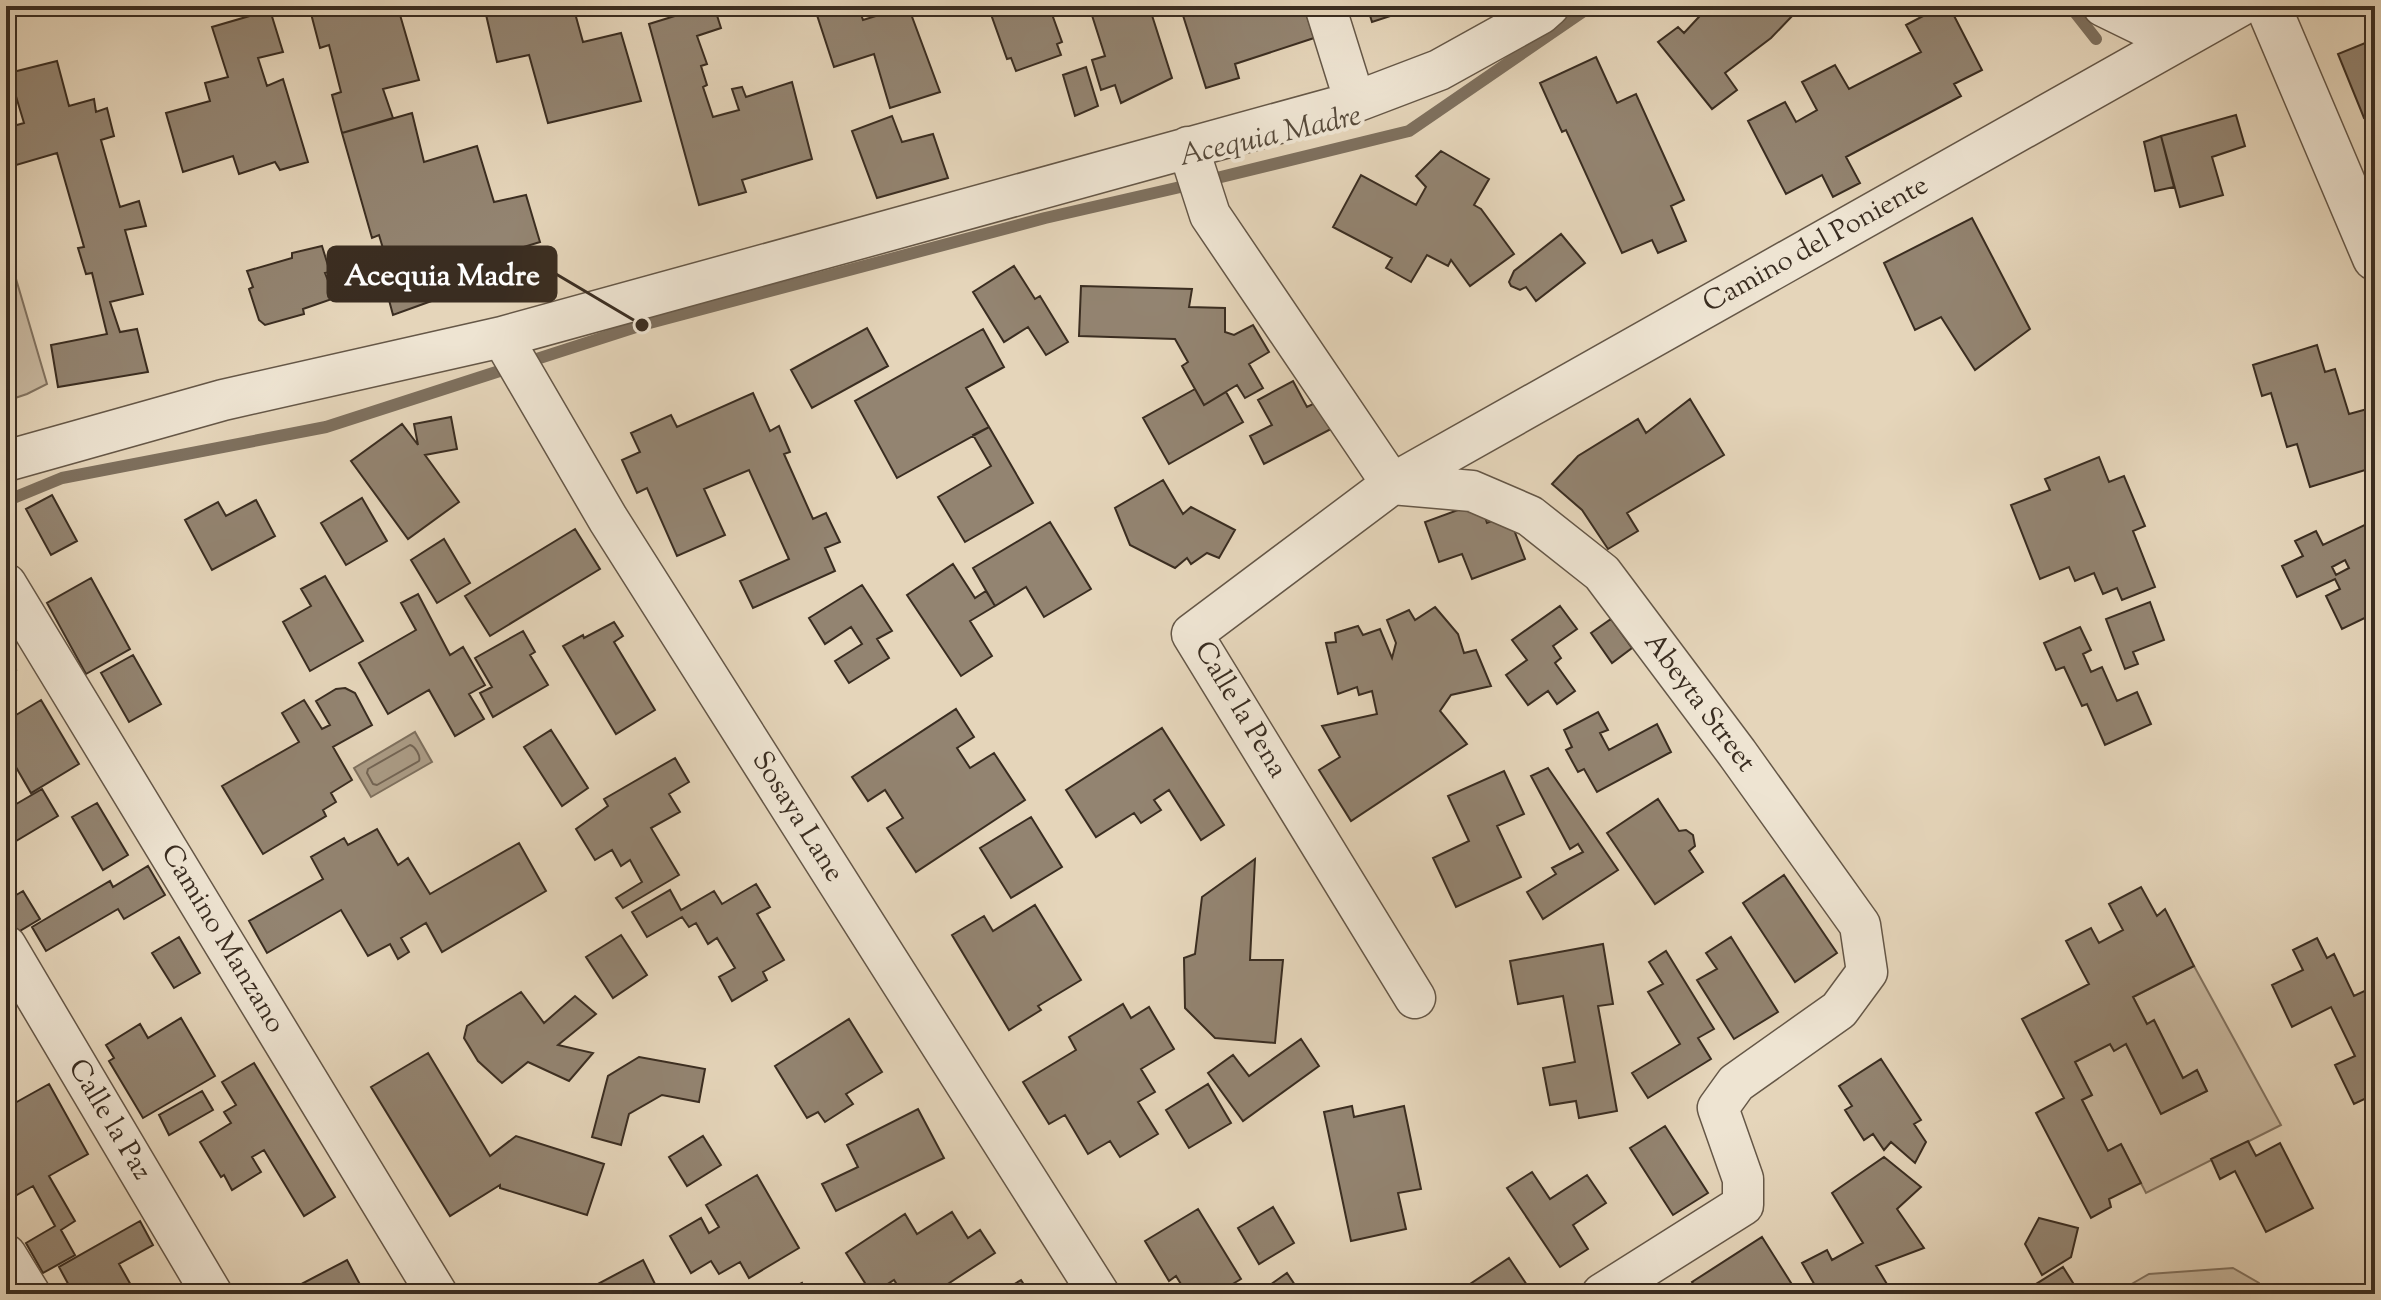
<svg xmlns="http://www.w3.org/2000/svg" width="2381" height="1300" viewBox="0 0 2381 1300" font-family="'Sorts Mill Goudy',serif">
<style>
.green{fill:#c8b8a0;stroke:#817260;stroke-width:2}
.water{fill:#ab9c86;stroke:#7e705e;stroke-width:2}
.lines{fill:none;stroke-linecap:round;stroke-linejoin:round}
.shore{stroke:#726454;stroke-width:2}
.stream{stroke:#7e705e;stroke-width:12}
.building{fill:#938471;stroke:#3a2d21;stroke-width:2;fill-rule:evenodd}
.minor-casing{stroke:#655747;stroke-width:43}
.tertiary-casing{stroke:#655747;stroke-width:47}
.minor{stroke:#eee4d2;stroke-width:40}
.tertiary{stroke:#eee4d2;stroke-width:44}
.labels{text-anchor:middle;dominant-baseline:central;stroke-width:8;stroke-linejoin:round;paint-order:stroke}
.street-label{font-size:28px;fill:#3a2d21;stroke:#eee4d2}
.water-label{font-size:30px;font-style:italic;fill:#56493a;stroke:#eee4d2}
.leader{fill:none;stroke:#3a2d21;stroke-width:3}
.callout-dot{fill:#3a2d21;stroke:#eee4d2;stroke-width:3}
.callout{fill:#3a2d21;stroke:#3a2d21;stroke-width:3}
.callout-label{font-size:30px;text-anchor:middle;font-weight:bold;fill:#fff}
</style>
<rect width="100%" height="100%" fill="#e5d5ba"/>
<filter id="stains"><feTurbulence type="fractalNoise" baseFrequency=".0025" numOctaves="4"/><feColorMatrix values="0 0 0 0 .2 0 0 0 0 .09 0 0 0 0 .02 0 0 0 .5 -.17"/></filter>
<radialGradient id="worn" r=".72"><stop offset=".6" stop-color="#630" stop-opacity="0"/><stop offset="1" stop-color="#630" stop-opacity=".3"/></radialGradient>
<!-- green -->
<path class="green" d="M6,245L47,384L27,394L6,401Z
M2194,966L2281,1125L2146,1193L2121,1144L2108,1151L2082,1100L2092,1095L2075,1062L2110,1044L2114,1051L2126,1044L2161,1114L2207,1091L2197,1071L2183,1078L2154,1021L2147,1024L2133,997Z
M2233,1268L2259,1283L2266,1294H2127L2128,1286L2149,1274Z"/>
<!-- water -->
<path class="water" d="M415,732L432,762L371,797L354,768Z"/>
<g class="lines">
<!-- shore -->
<path class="shore" d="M410,745C415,746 421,756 419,761L377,785L373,784L367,773L368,769Z"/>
<!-- stream -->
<path class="stream" d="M2070,6L2096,39
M2318,11L2328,6
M6,501L62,478L326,427L642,325L1045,218L1176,188L1409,131L1591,6"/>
</g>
<!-- building -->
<path class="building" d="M309,6H391L392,10L398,8L419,80L383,89L393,118L342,133L332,95L341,92L329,45L320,48Z
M484,6H534L535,9L546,6H573L583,42L621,33L641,101L548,123L529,55L497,62Z
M707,6H714L721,28L697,36L707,64L701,66L707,85L703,87L713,117L739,110L732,89L742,87L746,97L792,82L812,159L742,180L746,192L699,205L649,24Z
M814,6H858L863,20L908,6L940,92L890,108L874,54L834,67Z
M988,6H1049L1062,42L1057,44L1061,55L1016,71L1011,58L1007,59Z
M1089,6H1149L1172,78L1121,103L1115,85L1101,90L1092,60L1105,56Z
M1180,6H1304L1314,38L1235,64L1239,78L1206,88Z
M1367,6H1421L1372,22Z
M1709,6H1788L1795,13L1771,38L1725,73L1737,90L1712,109L1658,42L1678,27L1684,33Z
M1942,6H1949L1982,70L1954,84L1961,96L1846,157L1860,183L1833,197L1822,175L1786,194L1748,121L1785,102L1796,122L1817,110L1802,82L1835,65L1849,89L1921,52L1906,25Z
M270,10L283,52L258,58L267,86L283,79L308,162L280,170L275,162L239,174L233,156L183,172L166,113L210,101L205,83L228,77L212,27Z
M2375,39V114L2364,118L2338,54Z
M1596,57L1617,103L1636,94L1684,200L1671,206L1686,241L1658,253L1652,240L1622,253L1566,130L1562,132L1540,83Z
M57,61L69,106L94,99L96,112L107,108L114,136L101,140L120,207L139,201L146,226L125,230L143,294L110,302L120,332L137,329L148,372L58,387L51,345L107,334L92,273L86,274L78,248L84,247L57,153L6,168V128L24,123L9,73Z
M1086,67L1098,106L1075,116L1063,75Z
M412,113L424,162L477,146L494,202L526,195L540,242L507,252L511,266L468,278L470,284L436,295L437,299L393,315L382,274L390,272L379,235L372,238L342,133Z
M2236,115L2245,146L2212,157L2223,195L2180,207L2161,136Z
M892,116L902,142L933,134L948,178L877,198L852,131Z
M2161,136L2174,187L2155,191L2144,142Z
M1441,151L1489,179L1474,205L1481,209L1514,254L1470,286L1451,260L1448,266L1427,255L1411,282L1386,268L1392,258L1333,227L1361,175L1416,205L1426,187L1416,176Z
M1972,218L2030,329L1975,370L1941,317L1915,330L1884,263Z
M1561,234L1585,263L1536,301L1526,287L1520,290L1511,286L1509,282L1514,271Z
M322,246L330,272L325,273L335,298L303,309L304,314L265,325L259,320L249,289L253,287L247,271L292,258V253Z
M1014,266L1035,299L1040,296L1068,342L1046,355L1028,327L1004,342L973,292Z
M1081,286L1192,289L1189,307L1225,308V332L1234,335L1253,325L1269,352L1249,364L1263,388L1245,398L1237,385L1204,405L1182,366L1188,362L1175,339L1079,336Z
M867,328L888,366L812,408L791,370Z
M983,329L1004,367L966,388L989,427L897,478L855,401Z
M2317,345L2325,372L2335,369L2349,414L2371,408L2375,421V467L2310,487L2297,444L2287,447L2271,393L2262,396L2253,365Z
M1293,381L1307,407L1317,402L1331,429L1264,464L1250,436L1272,425L1258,400Z
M1195,389L1204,405L1226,392L1243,422L1169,464L1143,418Z
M753,393L770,431L779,426L790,452L784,454L813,519L826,513L840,542L825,548L835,571L753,608L740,581L789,559L749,470L704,489L725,535L677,556L647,488L637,493L622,460L640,452L631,433L671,415L677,427Z
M1690,399L1724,455L1627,513L1638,531L1608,549L1582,510L1552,484L1578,456L1638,419L1646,433Z
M451,417L457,449L425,455L459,502L408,539L351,461L402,424L418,445L414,424Z
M989,427L1033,503L965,542L938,497L991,466L973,435Z
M2099,457L2109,482L2124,476L2145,526L2133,531L2155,587L2122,600L2117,588L2103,594L2094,573L2075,581L2069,567L2040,579L2011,505L2050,490L2045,479Z
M1163,480L1183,514L1191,507L1235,530L1219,558L1207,553L1191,564L1187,558L1175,568L1130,545L1115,508Z
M52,495L77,541L51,555L26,509Z
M362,498L387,541L346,565L321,523Z
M256,500L275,536L212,570L185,520L218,502L226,516Z
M1480,502L1487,523L1508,514L1525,559L1472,579L1462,554L1439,562L1425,522Z
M2375,520V613L2342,629L2326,596L2340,589L2335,579L2297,597L2282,566L2303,556L2295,541L2316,531L2323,545ZM2345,560L2349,568L2336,575L2332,567Z
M1050,522L1091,589L1044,617L1026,587L995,606L973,568Z
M575,529L600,569L490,636L465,596Z
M444,539L470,583L437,603L411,560Z
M953,564L975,598L986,591L995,606L970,621L992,656L961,676L907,595Z
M325,576L363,641L310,671L283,622L311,606L301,589Z
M91,578L130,649L86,674L47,603Z
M862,585L892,631L877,639L889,658L849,683L835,661L862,644L851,627L825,644L809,618Z
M418,594L450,655L463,647L485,685L469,694L484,719L455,736L429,690L388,714L359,663L416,630L401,603Z
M2150,602L2164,640L2133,652L2138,664L2125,669L2106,619Z
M1560,606L1577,629L1553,646L1561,658L1555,663L1575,691L1557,704L1548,691L1528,705L1506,675L1527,660L1512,640Z
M1435,607L1458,634L1464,653L1476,650L1491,686L1451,695L1440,711L1467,744L1351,821L1319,770L1340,757L1322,726L1377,714L1372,691L1359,695L1357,687L1338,694L1326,643L1336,642L1335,633L1358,626L1363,635L1380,629L1392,658L1396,643L1387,620L1409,610L1415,620Z
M1611,619L1632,648L1612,663L1591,633Z
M614,622L623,636L614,642L655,710L616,734L563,646L583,635L584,638Z
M2080,627L2091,650L2083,654L2091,672L2102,667L2117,701L2137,692L2151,724L2105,745L2087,704L2082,706L2064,667L2056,670L2044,643Z
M523,631L535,652L530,655L548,685L493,717L480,693L492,687L475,658Z
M6,654L16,670L6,676Z
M133,655L161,704L129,722L101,673Z
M345,688L355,693L372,725L333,747L352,780L331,793L336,802L323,810L326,816L263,854L222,786L299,742L282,713L304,700L322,729L330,725L316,701L336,689Z
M41,700L79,764L31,793L6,750V721Z
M956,709L974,737L957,748L970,768L994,753L1025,800L916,872L887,828L903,818L885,790L868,801L852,777Z
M1598,712L1608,730L1600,733L1609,750L1657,724L1671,752L1597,792L1584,769L1578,772L1566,750L1572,747L1564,730Z
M1162,728L1224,825L1201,840L1169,790L1154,800L1161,810L1141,823L1134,813L1096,837L1066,790Z
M551,730L588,788L562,806L524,747Z
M675,758L689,782L669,794L680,812L651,828L679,875L623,908L616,898L642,882L630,860L621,866L612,850L595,860L576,829L608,806L604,799Z
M1548,768L1618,870L1543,919L1527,892L1556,874L1552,868L1583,852L1578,844L1570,849L1531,776Z
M1504,771L1524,814L1497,826L1521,877L1456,907L1433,858L1469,841L1448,796Z
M42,789L58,816L6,847V810Z
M1658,799L1679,831L1686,830L1693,835L1695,846L1689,851L1703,872L1655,904L1607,833Z
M97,803L128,855L103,870L72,817Z
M1031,817L1062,867L1011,898L980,848Z
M377,829L398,865L408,858L430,894L519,843L546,891L442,952L426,923L401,938L409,952L398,959L390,944L368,956L341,910L267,953L249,921L323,879L311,857L344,838L348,845Z
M1255,859L1250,960H1283L1275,1043L1215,1038L1185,1008L1184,958L1195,954L1202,897Z
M148,866L165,895L124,919L118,909L46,951L32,927L110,881L113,887Z
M1784,875L1837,953L1795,982L1743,903Z
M756,884L770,907L757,914L784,960L763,972L767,980L732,1001L719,977L735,968L717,938L708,944L696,923L689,927L682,917L647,937L632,912L670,890L681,910L714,891L722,904Z
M2141,887L2157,916L2165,909L2194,966L2133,997L2147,1024L2154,1020L2183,1078L2197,1070L2207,1091L2161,1114L2126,1044L2114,1051L2110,1044L2075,1062L2092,1095L2082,1100L2108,1151L2121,1144L2141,1183L2109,1199L2111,1207L2091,1218L2036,1113L2064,1098L2022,1019L2089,984L2066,941L2091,928L2099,943L2123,930L2109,904Z
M23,891L40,919L18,932L6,911V901Z
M1035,905L1081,980L1038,1006L1041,1010L1009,1030L952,935L984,916L993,931Z
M621,935L647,975L613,998L586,957Z
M179,937L200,973L174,988L152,953Z
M1731,937L1778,1012L1734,1039L1697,980L1717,969L1706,953Z
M2317,938L2327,958L2334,954L2354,996L2375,986V1094L2354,1104L2335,1065L2355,1056L2331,1007L2292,1027L2272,985L2303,970L2293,950Z
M1603,944L1613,1004L1598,1006L1617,1111L1579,1118L1576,1101L1550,1105L1543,1068L1575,1062L1563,996L1518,1004L1510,961Z
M1666,951L1714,1029L1698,1038L1711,1059L1648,1098L1632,1073L1680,1044L1648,992L1663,984L1649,962Z
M521,992L544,1023L575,996L596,1014L558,1045L593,1053L569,1081L528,1062L502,1083L478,1061L464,1038L467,1026Z
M1123,1004L1131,1018L1149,1007L1174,1049L1141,1069L1155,1092L1138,1102L1158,1134L1120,1157L1110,1141L1088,1154L1065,1115L1049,1124L1023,1082L1076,1050L1069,1037Z
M181,1018L215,1076L143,1118L109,1061L114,1058L106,1045L140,1024L148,1038Z
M849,1019L882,1072L846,1094L853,1104L825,1122L818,1112L807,1118L775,1066Z
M1301,1039L1319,1066L1243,1121L1208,1073L1233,1055L1249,1076Z
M428,1053L490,1156L516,1136L604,1164L587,1215L500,1188V1185L450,1216L371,1087Z
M639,1057L705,1069L699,1102L662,1095L629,1114L621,1145L592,1137L608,1076Z
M1881,1059L1921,1120L1914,1124L1926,1142L1915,1163L1891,1142L1884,1150L1873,1134L1864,1140L1845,1110L1852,1106L1839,1086Z
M254,1063L335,1197L304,1216L264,1150L252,1157L261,1172L232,1190L224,1175L221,1177L200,1142L231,1123L224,1112L236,1105L222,1082Z
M49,1084L88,1154L49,1176L75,1221L61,1230L75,1255L43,1273L26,1243L55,1226L33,1186L6,1201V1108Z
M1208,1084L1231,1123L1189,1148L1166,1110Z
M202,1091L213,1110L169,1135L159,1115Z
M1352,1106L1354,1117L1404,1106L1421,1189L1398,1193L1406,1229L1351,1241L1324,1112Z
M918,1109L944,1158L836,1211L822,1184L858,1167L847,1145Z
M1665,1126L1708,1193L1673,1215L1630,1148Z
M703,1136L721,1165L687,1186L669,1157Z
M2248,1141L2256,1156L2280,1143L2313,1208L2266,1232L2235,1171L2220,1179L2211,1159Z
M1884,1157L1921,1187L1897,1209L1924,1248L1876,1266L1893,1294H1820L1802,1263L1827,1250L1832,1260L1863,1243L1832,1193Z
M1532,1172L1550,1199L1587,1175L1606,1203L1573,1225L1588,1249L1560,1267L1507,1188Z
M757,1175L799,1248L749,1278L740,1262L719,1274L711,1261L691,1273L670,1236L701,1218L709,1233L719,1227L706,1205Z
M1273,1207L1294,1243L1259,1264L1238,1228Z
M1198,1209L1241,1279L1216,1294H1187L1176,1276L1169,1281L1145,1241Z
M952,1212L968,1238L980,1230L995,1253L934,1293L932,1288L923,1294H903L894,1280L872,1294L846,1253L905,1214L917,1234Z
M2039,1218L2078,1228L2071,1257L2042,1275L2025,1244Z
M140,1221L153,1245L119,1264L136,1294H87L82,1285L72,1291L59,1267Z
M1762,1237L1798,1294H1701L1692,1282Z
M1509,1258L1533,1294H1455Z
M347,1260L365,1294H292L290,1290Z
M643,1260L660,1294H579Z
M2063,1267L2080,1294H2020Z
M1287,1273L1301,1294H1257Z
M1021,1280L1030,1294H998Z
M802,1283L807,1294H781Z"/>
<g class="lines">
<defs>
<path id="minor" d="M1325,6L1355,102
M2103,6L2144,26L2201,10
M1188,147L1210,215L1392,484
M502,337L608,519L1099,1294
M6,461L223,400L502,337L1355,102L1439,70L1540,14L1549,6
M1392,484L1472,491L1530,516L1602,573L1737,753L1860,925L1867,972L1839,1010L1736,1083L1718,1108L1743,1179V1205L1602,1294
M6,584L437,1294
M6,946L212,1294
M1415,998L1192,634L1392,484L2240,6
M6,1255L30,1294"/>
<path id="tertiary" d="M2268,6L2375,258"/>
</defs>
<!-- minor casing -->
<use href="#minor" class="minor-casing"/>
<!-- tertiary casing -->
<use href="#tertiary" class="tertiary-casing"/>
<!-- minor -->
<use href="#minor" class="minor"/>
<!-- tertiary -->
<use href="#tertiary" class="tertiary"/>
</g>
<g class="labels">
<!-- street labels -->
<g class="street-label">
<text transform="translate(1816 245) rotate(-29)">Camino del Poniente</text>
<text transform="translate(1699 703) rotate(53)">Abeyta Street</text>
<text transform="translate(1240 710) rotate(59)">Calle la Pena</text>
<text transform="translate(797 817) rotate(58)">Sosaya Lane</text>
<text transform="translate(222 939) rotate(59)">Camino Manzano</text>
<text transform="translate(109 1120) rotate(59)">Calle la Paz</text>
</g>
<!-- water labels -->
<g class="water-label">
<text transform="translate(1270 137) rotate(-13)">Acequia Madre</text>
</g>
</g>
<!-- callouts -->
<path class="leader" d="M642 325L556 274"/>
<circle class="callout-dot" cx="642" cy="325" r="8"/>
<rect class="callout" x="328" y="247" width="228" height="54" rx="8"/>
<g class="callout-label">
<text x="442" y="285">Acequia Madre</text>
</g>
<!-- margin -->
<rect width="2381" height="1300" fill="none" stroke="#e5d5ba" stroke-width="32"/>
<rect x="8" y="8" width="2365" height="1284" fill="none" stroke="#3a2d21" stroke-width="4"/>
<rect x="16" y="16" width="2349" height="1268" fill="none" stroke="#3a2d21" stroke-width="2"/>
<rect width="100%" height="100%" filter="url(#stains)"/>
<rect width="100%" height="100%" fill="url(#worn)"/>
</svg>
